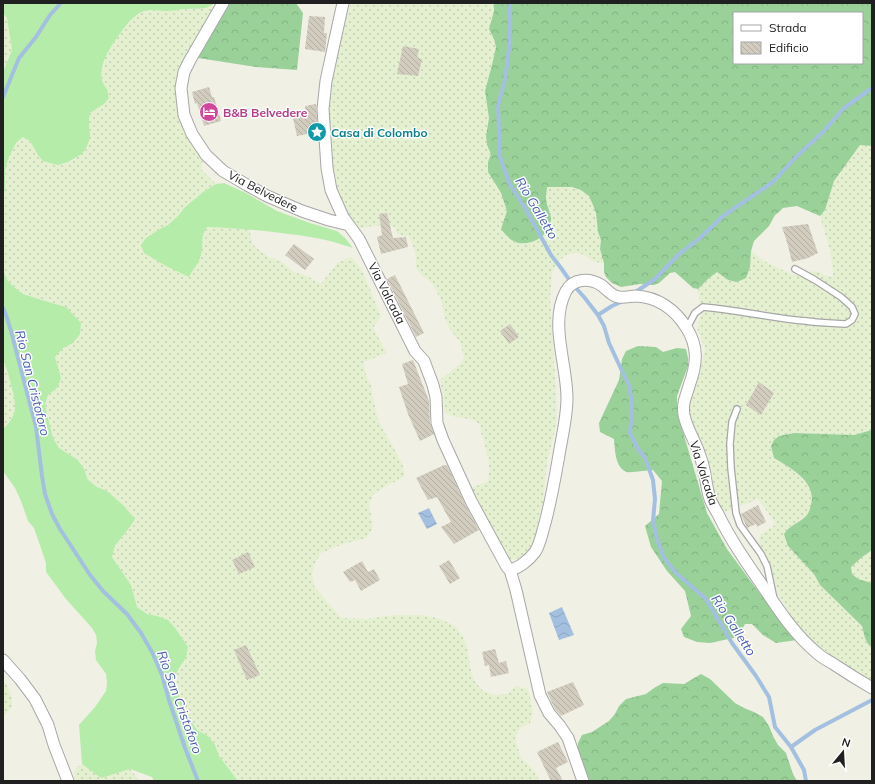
<svg xmlns="http://www.w3.org/2000/svg" width="875" height="784" viewBox="0 0 875 784" font-family="Mulish,sans-serif">
<style>
.farmland{fill:url(#farmland-dots)}
.grass{fill:#b6ecaa}
.forest{fill:url(#forest-crowns);fill-rule:evenodd}
.water{fill:url(#water-waves)}
.lines{fill:none;stroke-linecap:round;stroke-linejoin:round}
.stream{stroke:#a4c0e0;stroke-width:4}
.building{fill:url(#building-back-hatch)}
.service-casing{stroke:#a7a7a7;stroke-width:8}
.minor-casing{stroke:#a7a7a7;stroke-width:13}
.service{stroke:#fff;stroke-width:5.5}
.minor{stroke:#fff;stroke-width:11}
.labels{text-anchor:middle;dominant-baseline:central;stroke-width:3;stroke-linejoin:round;paint-order:stroke}
.hotel-label{font-size:12px;font-weight:bold;fill:#b23c85;stroke:#fff;text-anchor:start}
.culture-label{font-size:12px;font-weight:bold;fill:#0d838f;stroke:#fff;text-anchor:start}
.street-label{font-size:12px;fill:#202020;stroke:#fff}
.water-label{font-size:13px;font-style:italic;fill:#475db4;stroke:#fff}
</style>
<defs>
<pattern id="farmland-dots" width="8" height="8" patternUnits="userSpaceOnUse"><rect width="8" height="8" fill="#e4f0d0"/><path d="M2 2h.1M6 6h.1" fill="none" stroke="#c3ceb2" stroke-width="1.8" stroke-linecap="round"/></pattern>
<pattern id="forest-crowns" width="20" height="18" patternUnits="userSpaceOnUse"><rect width="20" height="18" fill="#99d199"/><path d="M2 6a3 3 0 1 1 6 0M12 15a3 3 0 1 1 6 0" fill="none" stroke="#84b384"/></pattern>
<pattern id="water-waves" width="16" height="10" patternUnits="userSpaceOnUse"><rect width="16" height="10" fill="#a4c0e0"/><path d="M0 5q4-4 8 0t8 0" fill="none" stroke="#8da5c0"/></pattern>
<pattern id="building-back-hatch" width="6" height="6" patternUnits="userSpaceOnUse"><rect width="6" height="6" fill="#d1ccbe"/><path d="M-1 5l2 2M0 0l6 6M5-1l2 2" fill="none" stroke="#b3afa3"/></pattern>
</defs>
<rect width="100%" height="100%" fill="#f1f0e5"/>
<!-- farmland -->
<path class="farmland" d="M351,3H494V11L489,29L494,39L496,47L486,100L489,118L486,136L487,145L491,154L488,162V172L501,194L507,211V236L514,242L523,244L532,242L541,237L551,219L546,198L547,187H572L581,190L589,196L593,204L596,213L598,232L601,240L600,249L604,263L595,262L582,254L575,253L566,255L560,260L555,266L552,274L550,298L557,406L556,426L547,463L543,503L533,542L528,551L517,559L508,560L475,498L472,488L488,481L489,473V464L484,441L481,433L480,425L474,420L451,416L444,412L443,395L440,380L460,364L464,357L460,342L450,329L446,322L441,300L437,292L433,285L428,280L421,275L416,268V257L413,246L408,236L397,235L395,227L385,225L373,226L356,229L341,208L329,141L328,103L337,51Z
M212,5L213,11L177,98L180,121L191,144L203,159L201,169L216,184L203,192L184,208L179,215L168,225L160,229L192,270L197,264L201,257L202,249L203,233L207,226L249,229L253,245L267,256L280,261L294,272L309,277L321,284L337,263L351,257L361,268L381,316L373,328L387,353L364,362L366,375L372,388V393L378,420L402,463L405,476L374,493L369,504L373,528L366,538L343,544L321,553L315,563L312,574L314,586L341,618L367,619L394,615H422L441,619L455,626L463,636L467,647L471,671L475,682L483,691L495,695L507,694L516,686L528,689L533,712L530,723L520,728L515,738L521,758L530,766L537,775L539,781H238L219,756L215,745L208,736L197,730L191,721L181,701L174,678L179,668L186,658L157,616L147,614L137,607L131,585L112,557L115,547L129,528L131,514L107,491L97,487L88,480L84,469L78,460L59,448L53,438L45,405L48,395L57,388L60,378L55,357L63,347L73,343L66,307L45,301L23,294L14,287L7,280L3,270V197L4,193L6,182L5,171L7,160L16,141L23,137L30,141L38,155L58,165L68,162L76,159L90,129L89,121L90,113L104,104L107,89L102,82V73L105,56L109,49L124,28L135,16L143,12L150,9L166,11L189,9H205Z
M3,13L7,18L12,50L3,72Z
M860,145L872,146V430L854,435L794,433L774,458L791,468L805,481L809,486L813,498L810,511L806,516L788,528V546L814,574L820,585L862,626L865,638L868,644L872,647V683L845,667L813,642L790,615L779,595L772,573L759,546L760,535L776,524L758,499L725,512L721,510L714,496L690,422L688,408L690,398L700,372L705,349L697,328L701,315L698,289L709,278L717,272L728,280L750,267L751,251L764,261L793,275L802,276L809,272L817,271L824,275L833,277V273L830,250L820,216L825,210L834,181Z
M3,360L7,368L15,400V408L13,416L10,423L3,429Z
M872,550V583L858,579L852,574L851,566L862,557L868,553Z
M3,679L9,689L12,699V707L7,713L3,716Z
M82,764L101,777L130,769L140,781H75L74,772L77,767Z"/>
<!-- grass -->
<path class="grass" d="M3,3H214C206,11 198,8 188,9C181,9 174,11 167,11C158,11 150,8 142,12C132,16 125,27 119,35C109,49 99,64 102,81C103,84 105,86 107,89C108,91 108,95 109,98L104,104L90,113L89,121L90,138L87,146L82,154L68,162L58,165L43,161L38,155L30,141L23,137C16,142 15,144 12,151C8,158 6,165 5,172C5,181 6,189 3,197V72L12,50L7,18L3,13Z
M224,183L246,193L277,211L310,223L337,231L345,238L353,248C327,239 307,236 281,233C256,230 232,228 207,227C199,238 205,246 200,258C198,265 192,270 189,277L166,266L144,253L141,245L146,238L160,229L168,225L179,215L184,208L203,192L216,184Z
M3,270L7,280L14,287L23,294L45,301L66,307L81,323L80,334L73,343L63,348L55,357L61,378L57,388L48,395L45,405L53,438L59,448L78,460L84,469L88,480L97,487L107,491L124,506L135,519L129,528L115,546L112,557L131,585L137,607L147,614L157,616L168,620L175,628L188,647L186,658L179,668L174,678L181,701L191,721L197,730L208,736L215,745L219,756L238,781H154L152,777L130,769L101,778L82,764L79,725L95,707L106,691L107,683L106,674L96,660L95,651L97,643L96,635L92,628L66,599L46,572V563L34,528L28,521L21,501L15,488L3,471V429C19,415 16,403 11,385C9,376 7,368 3,360Z"/>
<!-- forest -->
<path class="forest" d="M230,3H296L303,13L297,70L256,67L198,58L220,19Z
M494,3H872V146L860,145L834,181L825,210L820,216L797,206L783,208L779,212L775,215L769,226L754,241L751,251L750,267L746,278L737,282L728,280L717,272L709,278L698,289L693,288L675,272L670,273L659,283L654,285L640,284L621,287L612,283L606,277L604,272V263L600,249L601,240L598,232L596,213L593,205L589,196L581,190L572,187H547C547,190 546,194 546,197C546,204 550,211 551,218C551,232 539,241 527,243C515,245 508,238 501,229L507,211L501,193L488,172V162L491,154L487,145L486,136L489,118L485,91L492,65L496,47L494,39L489,29L494,11ZM734,13H862V63H734Z
M638,346L656,347L663,352L677,348L686,349L688,358V366L677,396V412L707,513L727,549L758,591L797,640L776,643L763,635L752,624H745L738,637L710,643L697,642L684,637L681,629L691,616L685,591L667,571L651,547L645,526L659,514L662,481L653,470C647,470 632,473 627,472C615,468 615,450 614,439L600,432L599,423L619,380L622,359L626,351Z
M872,430V550L868,553L862,557L851,567L852,574L858,579L872,583V647L868,644L865,638L862,626L820,585L814,574L788,546L784,534C791,524 798,524 806,516C809,513 810,509 811,505C817,482 791,468 774,458L771,446L774,440L779,436L794,433L854,435Z
M701,674L710,679L735,703L744,708L754,712L763,717L769,726L773,736L778,745L786,753L793,774L797,781H590L578,752V743L582,735L592,732L609,721L615,714L619,706L626,699L646,694L654,688L663,683L684,684Z"/>
<!-- water -->
<path class="water" d="M429,508L437,524L427,529L418,513Z
M562,607L574,635L559,640L549,613Z"/>
<g class="lines">
<!-- stream -->
<path class="stream" d="M510,3V41L505,80L498,106L499,130V154L509,183L525,208L551,255L561,268L568,278
M3,97L19,58L36,37L50,15L61,3
M575,287L584,297L598,315L604,326L609,343L629,386L631,397L632,413L630,433L638,449L645,458L653,480L655,499L653,521L657,539L664,558L676,573L706,599L732,643L756,676L769,697L775,727L791,747L804,770L806,781
M634,293L655,279L678,255L701,237L723,216L773,182L796,157L823,132L844,108L872,88
M3,308L6,315L11,331L36,427L42,476L45,494L52,514L60,529L90,575L103,591L127,614L141,633L152,652L162,675L169,700L185,748L198,781
M598,315L612,306L623,301
M791,747L815,730L872,700"/>
</g>
<!-- building -->
<path class="building" d="M309,16L325,17L324,33H327L325,52L305,49Z
M403,46L419,49L417,58L422,59L418,76L397,74Z
M209,87L212,97H214L221,121L204,126L197,103L195,104L192,92Z
M316,104L318,132L297,136L293,118L306,114L305,106Z
M387,213L393,238L406,237L408,247L381,254L377,237L382,235L379,214Z
M808,224L818,253L808,258L792,262L787,242L782,227Z
M294,244L314,259L305,270L285,255Z
M395,275L424,333L416,337L387,279Z
M510,324L519,337L509,344L500,331Z
M413,360L429,401L430,423L434,434L420,441L408,414L399,387L408,384L402,364Z
M759,382L774,393L761,415L746,405Z
M444,465H447L465,504L479,530L454,544L441,527L451,522L437,497L428,500L416,478Z
M758,505L766,522L757,527L756,524L747,528L741,514Z
M248,552L255,567L239,574L232,560Z
M449,560L460,578L450,584L439,566Z
M362,561L368,572L374,569L380,580L361,591L355,580L350,582L343,572Z
M246,645L260,675L247,680L234,650Z
M495,649L499,663L506,661L509,673L491,677L489,665L485,666L482,652Z
M573,682L584,705L561,716L555,709L547,692Z
M558,742L568,762L556,768L563,781H551L537,752Z"/>
<g class="lines">
<defs>
<path id="service" d="M687,328L695,313L703,307C738,310 771,318 806,321C819,323 833,323 846,324L852,320L855,314L852,307L841,297L815,280L795,269
M737,409L732,422L730,444L731,468L736,513L740,525L761,554L767,566L774,599"/>
<path id="minor" d="M223,3L190,60L184,72L181,88L184,115L192,134L206,155L223,171L247,185L267,196L302,211L329,220L349,225
M343,3L334,44L326,81L323,109L327,168L331,190L343,217L359,239L415,351L424,361L433,385L436,397L437,423L443,440L471,501L507,567L510,570C519,568 529,560 535,552C540,545 542,533 545,523C551,501 555,478 559,455C562,436 567,417 567,398C567,364 549,323 566,291C573,278 590,278 601,285C607,289 611,296 619,297C624,298 631,296 636,296C658,297 675,310 686,327C699,347 697,364 689,386C686,397 682,403 684,415C687,430 696,442 700,456C703,464 705,473 706,481C707,487 708,493 710,499C712,504 715,509 718,514C730,539 746,562 762,585C778,609 794,634 817,653C822,658 829,661 835,665C847,673 860,681 872,688
M510,570L516,590L540,695L549,713L560,726L568,738L583,781
M3,660L20,679L35,699L48,725L54,745L68,781"/>
</defs>
<!-- service casing -->
<use href="#service" class="service-casing"/>
<!-- minor casing -->
<use href="#minor" class="minor-casing"/>
<!-- service -->
<use href="#service" class="service"/>
<!-- minor -->
<use href="#minor" class="minor"/>
</g>
<!-- icons -->
<defs>
<symbol id="hotel-disc" viewBox="-11 -11 22 22"><circle r="9.5" fill="#d1479c" stroke="#fff"/><path d="M-6-4.5h1.5V1H6V5H4.5V3h-9V5H-6ZM-4 0a1.8 1.8 0 1 1 3.6 0ZM.5 0V-2.5h3Q6-2.5 6 0Z" fill="#fff"/></symbol>
<symbol id="sight-disc" viewBox="-11 -11 22 22"><circle r="9.5" fill="#0f9aa8" stroke="#fff"/><path d="M0-6L1.8-2.2L6-1.7L2.9 1.2L3.7 5.4L0 3.3L-3.7 5.4L-2.9 1.2L-6-1.7L-1.8-2.2Z" fill="#fff"/></symbol>
</defs>
<g fill-rule="evenodd">
<use href="#hotel-disc" x="198" y="101" width="22" height="22"/>
<use href="#sight-disc" x="306" y="121" width="22" height="22"/>
</g>
<g class="labels">
<!-- hotel labels -->
<g class="hotel-label">
<text x="223" y="112">B&amp;B Belvedere</text>
</g>
<!-- culture labels -->
<g class="culture-label">
<text x="331" y="132">Casa di Colombo</text>
</g>
<!-- street labels -->
<g class="street-label">
<text transform="translate(263 191) rotate(27)">Via Belvedere</text>
<text transform="translate(387 293) rotate(63)">Via Valcada</text>
<text transform="translate(704 473) rotate(72)">Via Valcada</text>
</g>
<!-- water labels -->
<g class="water-label">
<text transform="translate(537 208) rotate(59)">Rio Galletto</text>
<text transform="translate(33 383) rotate(76)">Rio San Cristoforo</text>
<text transform="translate(734 625) rotate(57)">Rio Galletto</text>
<text transform="translate(180 702) rotate(70)">Rio San Cristoforo</text>
</g>
</g>
<!-- border -->
<rect width="875" height="784" fill="none" stroke="#202020" stroke-width="8"/>
<!-- legend -->
<rect x="733" y="12" width="130" height="52" fill="#ffffff" stroke="#a6a6a6"/>
<rect x="741" y="25" width="20" height="6" fill="#ffffff" stroke="#a6a6a6"/>
<text x="769" y="32" font-size="12" fill="#202020">Strada</text>
<rect x="741" y="42" width="20" height="12" fill="url(#building-back-hatch)" stroke="#a6a6a6"/>
<text x="769" y="52" font-size="12" fill="#202020">Edificio</text>
<!-- north arrow -->
<g transform="translate(843 752) rotate(18)" stroke="#ffffff" stroke-width="3" paint-order="stroke">
<path d="M0-3L7 15L0 10L-7 15Z" fill="#202020"/>
<text y="-6" font-size="11" font-weight="bold" text-anchor="middle" fill="#202020">N</text>
</g>
</svg>
